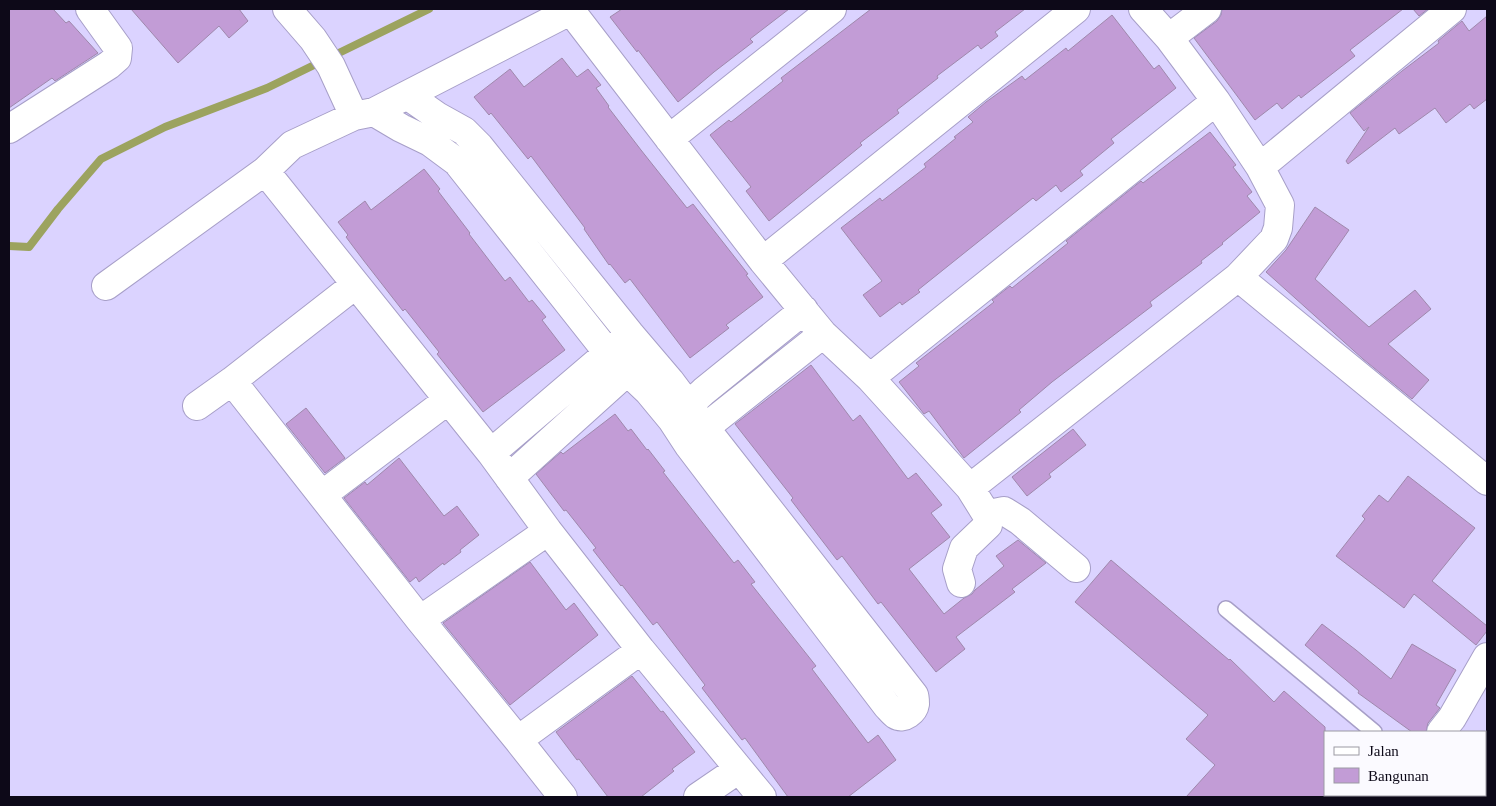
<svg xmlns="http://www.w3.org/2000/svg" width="1496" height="806" viewBox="0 0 1496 806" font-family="Georgia,serif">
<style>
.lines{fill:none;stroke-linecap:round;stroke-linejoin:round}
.stream{stroke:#9ca35f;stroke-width:8}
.building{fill:#c29cd6;stroke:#9f88ac}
.lane-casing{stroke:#a79fc8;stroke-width:18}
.street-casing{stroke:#a79fc8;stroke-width:30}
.lane{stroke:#fff;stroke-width:15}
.street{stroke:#fff;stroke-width:28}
</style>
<rect width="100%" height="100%" fill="#dbd3ff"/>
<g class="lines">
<!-- stream -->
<path class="stream" d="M9,246L29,247L58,209L101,159L165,127L267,88L429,9"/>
</g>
<!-- building -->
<path class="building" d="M9,9H53L66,23L69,21L98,53L55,81L52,78L9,108Z
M131,9H239L248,21L229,38L219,26L178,63Z
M622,9H789L750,39L753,42L714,72L695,88L678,102L638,50L637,52L610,17Z
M871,9H1025L995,32L998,36L981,49L978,45L937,76L938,78L897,110L899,113L860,143L862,145L769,221L746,191L751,187L710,135L729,120L731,122L783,81L781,78Z
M1222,9H1403L1350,50L1355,56L1301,98L1299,95L1282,109L1277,103L1255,120L1194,38L1217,21L1221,15Z
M1413,9H1428L1419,16Z
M1112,15L1154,69L1159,65L1176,88L1111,139L1114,143L1080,171L1083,175L1061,192L1056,185L1036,201L1033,198L918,290L920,292L902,305L900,302L880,317L863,295L882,281L841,228L880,198L882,201L926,167L924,164L956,138L954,137L973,122L968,117L986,102L1022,76L1025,80L1066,48L1068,51Z
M1487,16V99L1474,109L1470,104L1446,123L1435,108L1399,134L1395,128L1348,164L1346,161L1369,127L1364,131L1350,113L1402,71L1439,43L1438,41L1462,21L1469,31Z
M562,58L577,77L588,69L601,85L596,88L609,106L608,107L641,150L687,208L693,204L748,274L746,275L763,297L726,325L729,328L690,358L630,279L625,283L610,264L609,265L584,229L585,228L531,156L528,159L491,113L489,115L474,97L510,69L524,87Z
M1210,132L1236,165L1233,167L1252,192L1247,196L1260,212L1222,243L1223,244L1201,261L1202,263L1150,302L1152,306L1052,382L1019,410L1021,412L964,458L929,411L924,414L899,382L919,366L916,363L994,302L992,300L1010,286L1012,288L1068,243L1066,241L1141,181L1143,183Z
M424,169L440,189L438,191L470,233L469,234L505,281L510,277L529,302L532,300L546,317L542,320L565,350L483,412L437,354L439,352L405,309L403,311L364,261L346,237L348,235L338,222L365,201L371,210Z
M1315,207L1349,230L1315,279L1369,327L1415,290L1431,309L1388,344L1429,380L1412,399L1363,359L1266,272L1286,250Z
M811,365L853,421L860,415L908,479L916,473L942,505L931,513L950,537L909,569L944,614L964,598L972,594L975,590L1004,566L996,556L1018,540L1046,563L1012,589L1015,592L956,637L965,649L936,672L881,602L878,604L842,556L837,560L791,500L793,498L735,424Z
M306,408L345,458L325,473L286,424Z
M615,414L628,431L631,429L647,450L648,449L665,471L663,472L734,563L738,560L755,582L751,584L816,666L812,669L868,743L878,735L896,760L848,797H788L745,738L742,740L702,688L705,685L657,622L653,625L622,585L621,586L593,550L596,548L566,510L564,511L536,474L561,452L563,454Z
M1073,429L1086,445L1049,474L1051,477L1027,496L1012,477Z
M399,458L444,516L457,506L479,535L460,550L461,552L444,565L443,563L419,582L416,577L410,582L344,498L365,482L367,485Z
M1408,476L1475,528L1432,581L1487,626V631L1476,645L1414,594L1404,608L1336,556L1365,519L1362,516L1379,495L1388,502Z
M1111,560L1229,660L1230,659L1274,702L1284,691L1325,727V797H1186L1215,765L1186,739L1208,715L1075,602Z
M530,562L566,610L574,603L598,635L510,705L443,623Z
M1322,624L1356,650L1391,679L1412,644L1456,670L1436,705L1440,708L1428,723L1426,732H1412L1358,693L1359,691L1305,645Z
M632,676L661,712L663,711L695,752L672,769L674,771L641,797H608L579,759L577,760L556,732Z"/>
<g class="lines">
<defs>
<path id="lane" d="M1226,609L1374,732"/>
<path id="street" d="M287,9L313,39L331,66L354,116L374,112L574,9
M571,11L763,261L823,334L870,378L970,488L988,517V525L964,548L957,569L961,583
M1169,38L1207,9
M374,112L401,128L430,142L457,162L608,353L648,391L672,420L689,446L887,706C890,709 893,713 896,715C904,720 914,711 915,704C915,701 915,697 914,695L706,429L670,381L630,334L479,146L464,131L437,116L407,95
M9,129L109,65L117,58L118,48L90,9
M669,139L832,9
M1260,167L1452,9
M265,171L491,453L548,531L641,650L762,797
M763,261L1076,9
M1238,277L1487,481
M106,286L265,171L292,145L354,116
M870,378L1216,101
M232,381L420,620L518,740L563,797
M197,406L232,381L355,285
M675,418L704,391L804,310
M693,441L716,419L823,334
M491,453L621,342
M509,478L641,359
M970,488L1238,277L1274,239L1278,228L1280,205L1260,167L1216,101L1169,38L1143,9
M322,495L448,400
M988,517L994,513L1004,511L1020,521L1076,568
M420,620L548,531
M1441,732L1452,718L1487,657
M518,740L641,650
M698,797L739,769
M1395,797L1397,795"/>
</defs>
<!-- lane casing -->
<use href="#lane" class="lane-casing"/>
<!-- street casing -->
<use href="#street" class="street-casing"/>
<!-- lane -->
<use href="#lane" class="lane"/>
<!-- street -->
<use href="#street" class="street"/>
</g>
<!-- border -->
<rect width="1496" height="806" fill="none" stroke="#0d0918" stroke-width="20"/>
<!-- legend -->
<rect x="1324" y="731" width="162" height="65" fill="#fbfaff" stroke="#9c9aa3"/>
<rect x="1334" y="747" width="25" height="8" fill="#ffffff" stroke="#9c9aa3"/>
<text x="1368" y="756" font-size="15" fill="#0d0918">Jalan</text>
<rect x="1334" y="768" width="25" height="15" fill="#c29cd6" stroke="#9c9aa3"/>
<text x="1368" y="781" font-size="15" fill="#0d0918">Bangunan</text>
</svg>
